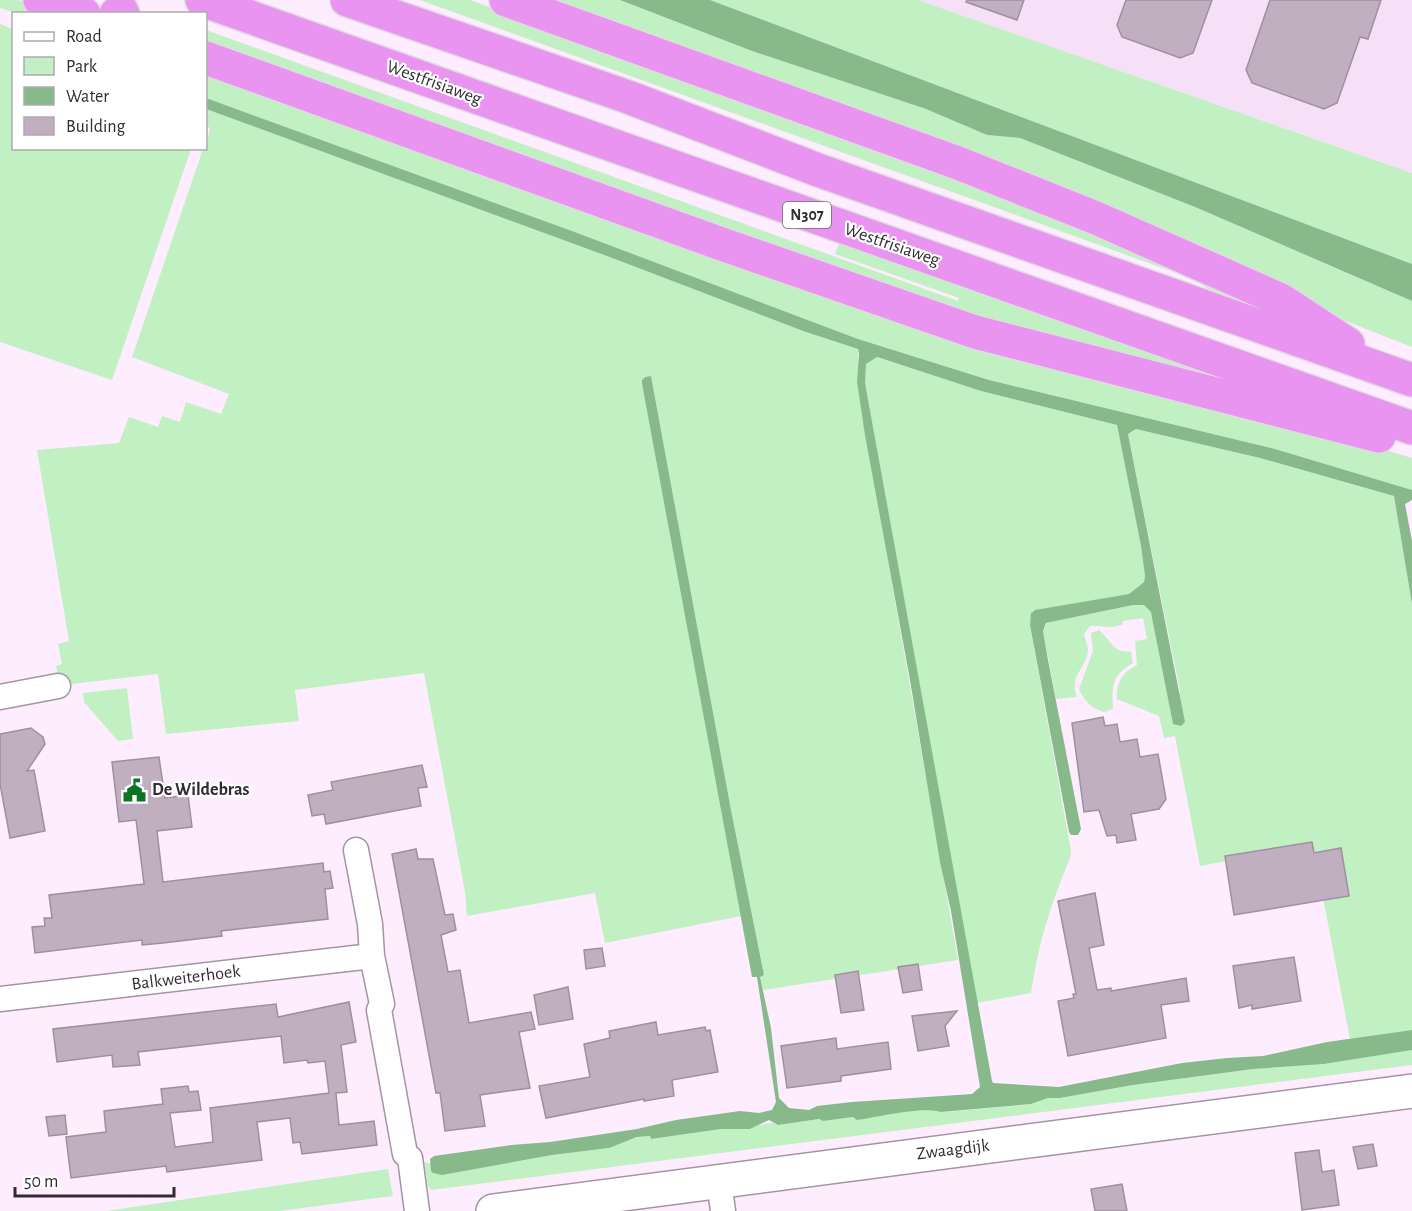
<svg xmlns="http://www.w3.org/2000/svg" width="1412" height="1211" viewBox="0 0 1412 1211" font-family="'Alegreya Sans',sans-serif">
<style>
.built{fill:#f6e0f8}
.green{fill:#c1f0c3}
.water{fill:#88b98b}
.building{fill:#bfafc0;stroke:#9f8fa0;stroke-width:1.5}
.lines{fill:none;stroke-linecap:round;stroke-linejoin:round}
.street-casing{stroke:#a494a5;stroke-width:27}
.secondary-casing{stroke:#a494a5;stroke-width:36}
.highway-casing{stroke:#deddde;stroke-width:36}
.street{stroke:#fff;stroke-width:24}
.secondary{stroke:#fff;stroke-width:33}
.highway{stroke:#e994f0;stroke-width:33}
.labels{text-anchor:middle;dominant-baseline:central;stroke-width:4.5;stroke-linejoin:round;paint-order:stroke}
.shield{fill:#fff;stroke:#6f6b70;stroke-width:1.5}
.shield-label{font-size:16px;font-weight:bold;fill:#312b32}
.street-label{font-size:18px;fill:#312b32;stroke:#fff}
.poi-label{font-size:18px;font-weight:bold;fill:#312b32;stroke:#fff;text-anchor:start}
</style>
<rect width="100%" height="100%" fill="#feedff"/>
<!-- built -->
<path class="built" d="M918,0H1412V173L1356,153Z"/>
<!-- green -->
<path class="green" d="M0,0H18L59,13H16L0,8Z
M420,0H470L933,168L1016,200L1268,311L1210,290L1193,279Z
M525,0H620L752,51L926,109L987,135L1020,138L1195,207L1412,301V347Z
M710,0H918L1412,173V264Z
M0,24L13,29L14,148L191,149L112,380L0,342Z
M206,30L958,301L959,298L835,254L840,240L1258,391L1110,362L206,48Z
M206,64L1293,422L1412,458V490L1275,449L989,380L858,339L572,231L206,98Z
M206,109L607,256L803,331L858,349L859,395L958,960L763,990L760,976L764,975L731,810L651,376L644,377L642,380V384L741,916L605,943L595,893L467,916L465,892L424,673L295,690L299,721L166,734L158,674L63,685L58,677L56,666L62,664L58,644L69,641L37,450L119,443L129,417L158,427L162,416L180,422L186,402L221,414L229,394L132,357L203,149L206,148L210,128L206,126Z
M876,357L981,391L1117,425L1141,546L1145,576L1144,582L1129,594L1032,611L1030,625L1071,851L1070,858C1051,903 1038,944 1031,993L977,1003L865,383L866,364Z
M1136,429L1260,458L1394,496L1412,604V1030L1350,1039L1313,845L1200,866L1175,736L1164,738L1159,716L1117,699C1116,682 1122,673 1137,665L1135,641L1147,639L1143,618L1122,621L1123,624C1110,630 1102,625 1090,626L1084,634C1085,639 1087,644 1088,649C1088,668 1068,675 1077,697L1056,699L1043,631L1047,623L1133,605H1144L1151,612L1152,618L1173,724L1180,691L1128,434Z
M1099,630C1110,639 1114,655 1131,651L1133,663C1111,675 1112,687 1113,709L1104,712C1091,708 1084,701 1079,689L1093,651L1091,633Z
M127,688L133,739L118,741L84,702L83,693Z
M1412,1050V1065L431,1190L428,1186L424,1162L431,1164V1171L442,1175L552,1155L608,1148L638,1137L651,1136L652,1139L721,1129H750L758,1125L772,1123L778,1125L819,1119L823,1121L853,1117L857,1120L920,1109L933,1110L941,1112L959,1111L1031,1104L1048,1098H1060L1133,1085L1253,1069L1324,1064Z
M388,1169L393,1196L377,1198L280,1211H106Z"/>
<!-- water -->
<path class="water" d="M620,0H710L1412,264V301L1195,207L1020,138L987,135L926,109L752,51Z
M206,98L572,231L858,339L989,380L1275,449L1412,490V500L1405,504L1412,541V604L1394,496L1260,458L1136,429L1128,434L1185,722L1181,726L1173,724L1152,618L1151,612L1144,605H1133L1046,623L1043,631L1048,660L1081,829L1078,835H1071L1069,832L1030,625L1031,613L1035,610L1129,594L1144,582L1145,576L1141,546L1117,425L981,391L877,357L866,364L865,383L992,1081L993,1083L1059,1087L1182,1063L1227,1058L1263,1056L1327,1042L1412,1030V1050L1324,1064L1253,1069L1133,1085L1060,1098H1048L1031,1104L941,1112C922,1106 879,1117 857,1120L853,1117L823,1121L819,1119L778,1125L769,1120L750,1129H721L651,1139L650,1136L637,1137L609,1148L552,1155L442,1175L433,1173L431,1171L430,1159L434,1156L511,1145L550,1142L637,1129L676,1120L740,1111L759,1113L772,1110L776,1102L757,977H752L642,384V380L645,377L651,376L731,810L764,975L760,977L771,1028L779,1098L789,1108L809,1110L817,1106L852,1102L972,1094L980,1087L951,911L940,862L910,680L865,435L857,382L859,354L858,349L803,331L607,256L206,109Z"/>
<!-- building -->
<path class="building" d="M967,0H1024L1017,20L966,2Z
M1126,0H1212L1193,53L1180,58L1122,37L1117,25Z
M1270,0H1381L1368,39L1360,37L1337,103L1324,109L1252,83L1246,70Z
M1103,717L1105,726L1117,724L1120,742L1137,739L1140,757L1158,754L1166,799L1159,809L1131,814L1136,840L1117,843L1116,835L1107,836L1099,810L1084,812L1072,723Z
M31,728L43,737L45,744L27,771L34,770L45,831L10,838L0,784V734Z
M159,757L165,798L188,795L192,827L157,831L163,882L323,863L324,872L330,871L333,888L325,889L328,919L221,931L222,936L163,943L142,945V940L35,953L32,927L45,926L44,918H52L49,895L144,884L136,820L119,822L112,762Z
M422,765L427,787L418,788L421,806L326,824L324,814L312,816L308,795L333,790L331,782Z
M1312,842L1314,853L1341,848L1349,896L1234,915L1225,856Z
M416,849L418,859H433L445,915L453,914L456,930L441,935L448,972L460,970L469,1023L531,1012L535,1029L519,1032L530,1088L480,1095L485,1126L445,1131L440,1093H436L392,854Z
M1095,893L1104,945L1089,948L1097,990L1111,988V991L1186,978L1189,1001L1161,1005L1166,1038L1068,1056L1058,1001L1074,998L1073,994H1076L1058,901Z
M602,948L605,966L586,969L584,950Z
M1294,957L1301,1001L1252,1009V1005L1239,1008L1233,966Z
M918,964L922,990L903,993L898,967Z
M858,971L864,1010L841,1013L835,975Z
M568,987L573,1019L539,1025L534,995Z
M349,1002L356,1042L341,1045L347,1092L336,1093L339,1125L374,1121L377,1145L302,1154L300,1142L293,1143L290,1118L257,1122L262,1160L167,1172L166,1166L71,1178L66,1137L106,1132L104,1111L163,1104L161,1089L188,1086L189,1092L198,1091L201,1110L170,1113L175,1147L213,1142L210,1108L329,1093L325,1061L308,1063L307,1060L284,1063L281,1036L138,1052L140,1065L113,1067L112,1055L57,1062L53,1029L276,1004L278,1017Z
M957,1011L945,1026L949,1046L918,1051L912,1016Z
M656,1022L658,1035L705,1027L706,1031L710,1030L718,1072L672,1080L674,1096L644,1101V1099L546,1118L539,1086L590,1077L584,1044L610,1038L609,1031Z
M836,1038L837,1049L888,1042L891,1069L841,1076V1081L787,1088L781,1046Z
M65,1115L67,1134L49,1136L46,1117Z
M1373,1144L1377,1166L1358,1169L1353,1147Z
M1319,1150L1322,1172L1334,1170L1339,1205L1302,1210L1295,1153Z
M1122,1184L1127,1211H1095L1091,1189Z"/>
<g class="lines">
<defs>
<path id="street" d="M0,697L58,686
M356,850L370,924L372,956L382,1004L379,1010L405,1154L410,1158L417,1211
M0,999L372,956
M719,1181L723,1211"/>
<path id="secondary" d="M493,1211L1412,1091"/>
<path id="highway" d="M40,0L84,14
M202,0L1412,428
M347,0L628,97L818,170L1412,380
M506,0L958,163L1096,218L1281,300L1348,344
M116,14L121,10L123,14
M206,58L716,242L975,332L1379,436"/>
</defs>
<!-- street casing -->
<use href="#street" class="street-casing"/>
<!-- secondary casing -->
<use href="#secondary" class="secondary-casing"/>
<!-- highway casing -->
<use href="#highway" class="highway-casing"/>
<!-- street -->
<use href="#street" class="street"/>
<!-- secondary -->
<use href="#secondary" class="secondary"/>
<!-- highway -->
<use href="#highway" class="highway"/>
</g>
<!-- icons -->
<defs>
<symbol id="civic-bare" viewBox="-9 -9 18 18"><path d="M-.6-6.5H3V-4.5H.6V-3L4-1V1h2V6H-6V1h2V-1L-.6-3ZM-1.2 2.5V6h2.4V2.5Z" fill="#0a7324" stroke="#fff" stroke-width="2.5" paint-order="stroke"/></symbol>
</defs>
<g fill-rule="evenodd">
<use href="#civic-bare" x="118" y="774" width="33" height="33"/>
</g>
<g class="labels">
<!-- shield labels -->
<rect class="shield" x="783" y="202" width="48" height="26" rx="4.5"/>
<g class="shield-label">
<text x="807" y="215">N307</text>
</g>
<!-- street labels -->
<g class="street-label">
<text transform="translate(434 83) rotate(20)">Westfrisiaweg</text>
<text transform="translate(892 245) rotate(19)">Westfrisiaweg</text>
<text transform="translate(186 978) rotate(-7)">Balkweiterhoek</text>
<text transform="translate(953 1150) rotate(-7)">Zwaagdijk</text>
</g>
<!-- poi labels -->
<g class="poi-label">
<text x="152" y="790">De Wildebras</text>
</g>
</g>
<!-- legend -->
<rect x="12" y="12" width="195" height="138" fill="#ffffff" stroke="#adaaad" stroke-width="1.5"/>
<rect x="24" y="32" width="30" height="9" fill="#ffffff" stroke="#adaaad" stroke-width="1.5"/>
<text x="66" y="42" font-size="18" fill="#312b32">Road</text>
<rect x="24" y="57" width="30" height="18" fill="#c1f0c3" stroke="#adaaad" stroke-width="1.5"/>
<text x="66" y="72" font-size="18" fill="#312b32">Park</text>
<rect x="24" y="87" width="30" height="18" fill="#88b98b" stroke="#adaaad" stroke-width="1.5"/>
<text x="66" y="102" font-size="18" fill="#312b32">Water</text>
<rect x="24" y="117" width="30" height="18" fill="#bfafc0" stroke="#adaaad" stroke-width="1.5"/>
<text x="66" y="132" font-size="18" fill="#312b32">Building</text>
<!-- scale -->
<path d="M15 1187v9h159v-9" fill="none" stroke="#312b32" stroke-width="3"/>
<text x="24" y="1187" font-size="18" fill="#312b32" stroke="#ffffff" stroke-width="4.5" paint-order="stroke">50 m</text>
</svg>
